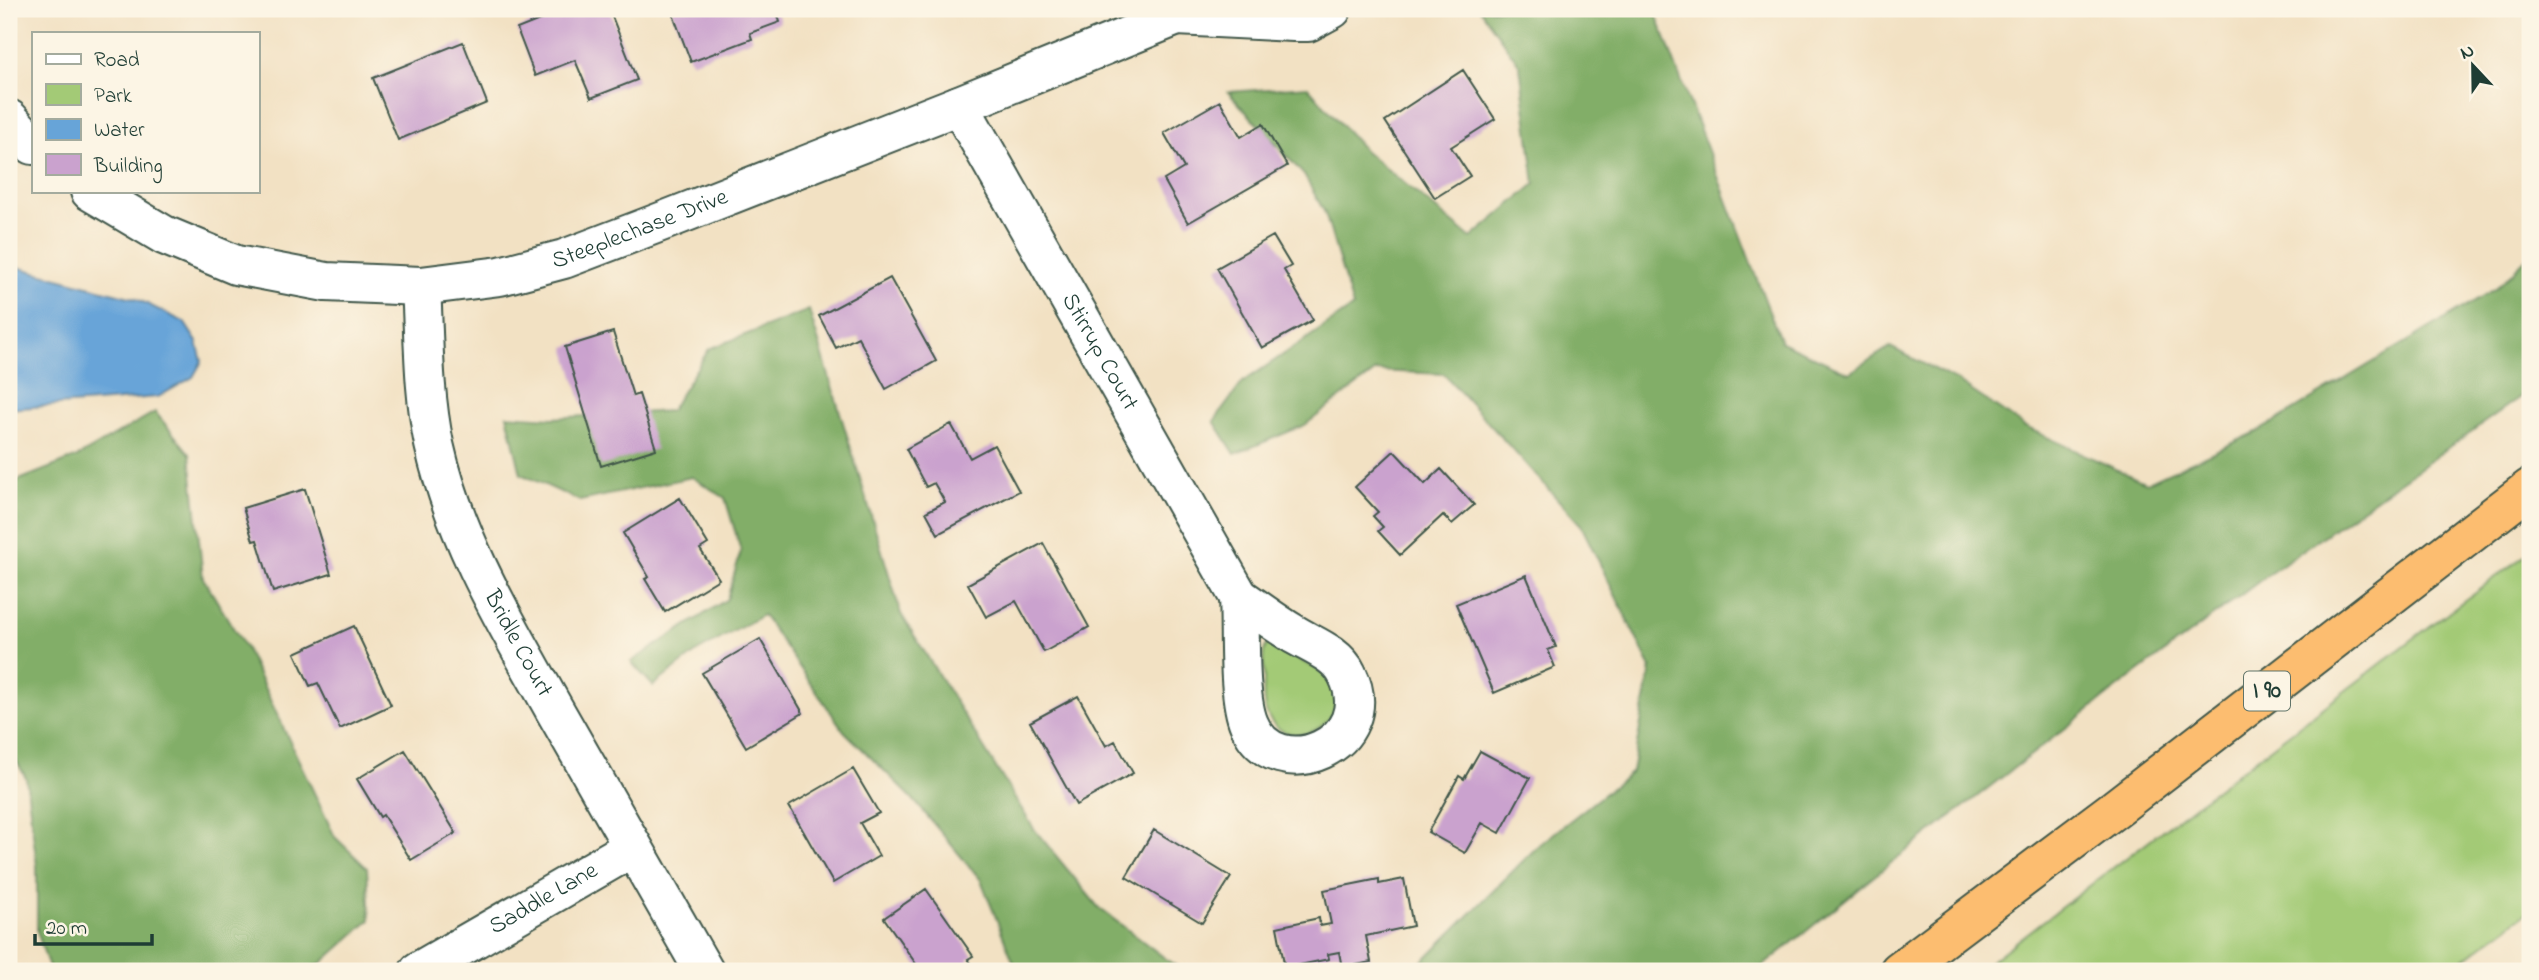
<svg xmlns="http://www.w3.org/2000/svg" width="2539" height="980" viewBox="0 0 2539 980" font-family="'Indie Flower',sans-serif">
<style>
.green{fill:#a3ca76;stroke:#618455;stroke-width:2}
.forest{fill:#82ae67;stroke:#50764e;stroke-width:2}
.water{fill:#67a4d8;stroke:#437086;stroke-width:2}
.building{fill:#caa2ce}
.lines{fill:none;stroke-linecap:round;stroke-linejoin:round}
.minor-casing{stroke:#3f5649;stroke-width:42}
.highway-casing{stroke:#3f5649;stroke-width:42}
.minor{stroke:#fff;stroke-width:38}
.highway{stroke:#fcbd6f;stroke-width:38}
.labels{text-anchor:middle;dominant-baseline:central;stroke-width:5;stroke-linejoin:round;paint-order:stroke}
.shield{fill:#fcf5e5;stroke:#617469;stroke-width:2}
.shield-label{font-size:23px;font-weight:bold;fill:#1f3d34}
.street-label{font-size:24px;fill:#1f3d34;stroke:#fcf5e5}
</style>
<rect width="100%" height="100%" fill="#fcf5e5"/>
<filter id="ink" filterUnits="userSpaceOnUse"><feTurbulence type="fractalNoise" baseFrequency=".0143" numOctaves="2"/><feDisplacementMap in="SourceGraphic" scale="14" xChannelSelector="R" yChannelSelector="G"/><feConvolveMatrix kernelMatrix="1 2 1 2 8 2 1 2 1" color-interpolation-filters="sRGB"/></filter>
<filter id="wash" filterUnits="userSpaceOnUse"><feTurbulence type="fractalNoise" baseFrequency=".00686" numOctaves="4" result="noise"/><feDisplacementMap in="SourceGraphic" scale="28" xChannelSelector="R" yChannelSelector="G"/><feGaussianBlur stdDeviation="1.57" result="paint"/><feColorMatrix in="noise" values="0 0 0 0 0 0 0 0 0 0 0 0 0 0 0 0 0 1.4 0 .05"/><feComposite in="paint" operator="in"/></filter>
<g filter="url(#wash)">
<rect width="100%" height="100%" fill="#f2e1c3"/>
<!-- green -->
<path class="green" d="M2530,552V910L2448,971H1978L2451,610Z
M1274,643C1281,648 1288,654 1296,658C1307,665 1319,667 1327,678C1362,721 1284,761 1266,711C1262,702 1264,690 1264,680C1265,669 1260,651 1268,644Z"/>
<!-- forest -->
<path class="forest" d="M1480,9H1654L1781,342L1849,373L1890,347L1956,380L2025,427L2146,483L2259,431L2496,288L2530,255V390L2269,574L2133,676L1878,873L1757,971H1413L1539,845L1632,772L1651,668L1581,525L1444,374L1376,371L1305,425L1235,454L1214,421L1243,382L1353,307L1325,213L1304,175L1228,92L1307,86L1365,151L1471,238L1535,184L1520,66Z
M809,310L901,614L1034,829L1099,908L1182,971H1017L981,880L912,798L844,731L763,615L697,652L653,686L631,662L727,599L741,551L725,498L692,477L580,501L521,474L507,415L552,418L670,411L709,349Z
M155,412L190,454L203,578L246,649L335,837L367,868L370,920L323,962L306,971H50L37,931V866L26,778L9,747V484L77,457Z"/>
<!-- water -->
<path class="water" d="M9,265L137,299L184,322L197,342L202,361L193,377L158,397L9,409Z"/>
<g id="blocks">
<!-- building -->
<path class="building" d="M567,9H609L637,80L591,98L575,60L535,76L517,29Z
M671,9H776L780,22L750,33L752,39L691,62Z
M463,42L487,103L398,140L373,78Z
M1463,70L1495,119L1451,147L1470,176L1435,198L1385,121Z
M1220,101L1241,137L1263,124L1287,166L1188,223L1164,180L1184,168L1164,133Z
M1273,236L1291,266L1284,270L1313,320L1262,348L1217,268Z
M890,278L936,361L886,389L858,337L836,348L819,316Z
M613,332L633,396L639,394L656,449L601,466L565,347Z
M951,424L970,458L994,445L1019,491L938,534L926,512L945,502L934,483L926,487L906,449Z
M1394,451L1425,484L1441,469L1474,505L1452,524L1443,515L1400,555L1378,531L1383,527L1373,516L1378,512L1355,487Z
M305,489L331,574L273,592L257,540L253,541L243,508Z
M680,498L708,544L700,549L719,579L665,612L645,579L649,577L623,533Z
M1043,543L1089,627L1044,652L1016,601L986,617L968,584Z
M1526,575L1556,647L1548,650L1555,667L1494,693L1456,604Z
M354,626L391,705L340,729L318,683L310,686L295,653Z
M760,639L803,713L746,747L702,673Z
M1078,696L1106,746L1115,741L1133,773L1076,805L1030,722Z
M405,750L456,833L411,860L383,815L380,817L357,779Z
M1480,751L1530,778L1500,833L1482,823L1465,853L1428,832L1459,776L1464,779Z
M853,769L879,813L860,823L879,856L833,883L789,806Z
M1154,830L1231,877L1202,923L1126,877Z
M1379,879V884L1404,879L1413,926L1366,936L1371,962L1342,968L1339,952L1328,954L1329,959L1285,968L1277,927L1319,918L1320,926L1331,924L1324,890Z
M926,889L973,956L968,959L977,971H921L884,918Z"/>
</g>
</g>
<g filter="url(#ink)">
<use href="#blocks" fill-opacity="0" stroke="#3f5649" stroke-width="2"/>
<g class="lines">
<defs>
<g id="minor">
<path d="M1177,16L1294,22H1308L1332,9"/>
<path id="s1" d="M959,105L1239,597"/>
<path d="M9,119L33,145"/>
<path id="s2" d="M90,191L164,235L236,265L326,282L421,286L500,276L564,259L666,220L959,105L1177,16L1185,9"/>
<path id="s3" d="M421,286C424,339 423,391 434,444C455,539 507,625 554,709C604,797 654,884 704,971"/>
<path d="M1239,597C1257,609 1274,622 1292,633C1311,645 1337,653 1347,674C1382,744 1276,789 1249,724C1237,696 1241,630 1239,597Z"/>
<path id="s4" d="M419,971L632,848"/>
</g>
<path id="highway" d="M1899,971L2116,808L2530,488"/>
</defs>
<!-- minor casing -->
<use href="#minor" class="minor-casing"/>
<!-- highway casing -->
<use href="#highway" class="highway-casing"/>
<!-- minor -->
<use href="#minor" class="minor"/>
<!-- highway -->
<use href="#highway" class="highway"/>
</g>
</g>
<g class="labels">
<!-- shield labels -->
<rect class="shield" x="2244" y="671.5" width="46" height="39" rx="5"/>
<g class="shield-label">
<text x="2267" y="691">I 90</text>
</g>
<!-- street labels -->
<g class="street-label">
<text stroke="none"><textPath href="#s2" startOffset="578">Steeplechase Drive</textPath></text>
<text stroke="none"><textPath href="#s1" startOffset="284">Stirrup Court</textPath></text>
<text stroke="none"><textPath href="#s3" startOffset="376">Bridle Court</textPath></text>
<text stroke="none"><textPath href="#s4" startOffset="144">Saddle Lane</textPath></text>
</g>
</g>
<!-- margin -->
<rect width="2539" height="980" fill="none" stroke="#fcf5e5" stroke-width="35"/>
<!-- legend -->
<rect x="32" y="32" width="228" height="161" fill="#fcf5e5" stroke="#a4ab9e" stroke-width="2"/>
<rect x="46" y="54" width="35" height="10" fill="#ffffff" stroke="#a4ab9e" stroke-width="2"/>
<text x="94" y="66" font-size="21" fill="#1f3d34">Road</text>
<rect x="46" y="84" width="35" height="21" fill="#a3ca76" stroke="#a4ab9e" stroke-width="2"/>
<text x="94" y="102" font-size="21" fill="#1f3d34">Park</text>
<rect x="46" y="119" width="35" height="21" fill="#67a4d8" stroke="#a4ab9e" stroke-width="2"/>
<text x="94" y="136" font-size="21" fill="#1f3d34">Water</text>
<rect x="46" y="154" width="35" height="21" fill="#caa2ce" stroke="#a4ab9e" stroke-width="2"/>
<text x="94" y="172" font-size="21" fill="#1f3d34">Building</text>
<!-- north arrow -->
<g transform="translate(2473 66) rotate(338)" stroke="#fcf5e5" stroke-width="5" paint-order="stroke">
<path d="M0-5L12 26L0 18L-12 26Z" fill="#1f3d34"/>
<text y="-10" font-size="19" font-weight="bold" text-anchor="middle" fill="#1f3d34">N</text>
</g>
<!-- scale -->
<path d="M35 934v10h117v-10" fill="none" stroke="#1f3d34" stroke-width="3.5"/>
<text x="46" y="934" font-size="21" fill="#1f3d34" stroke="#fcf5e5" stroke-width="5" paint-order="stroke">20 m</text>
</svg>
